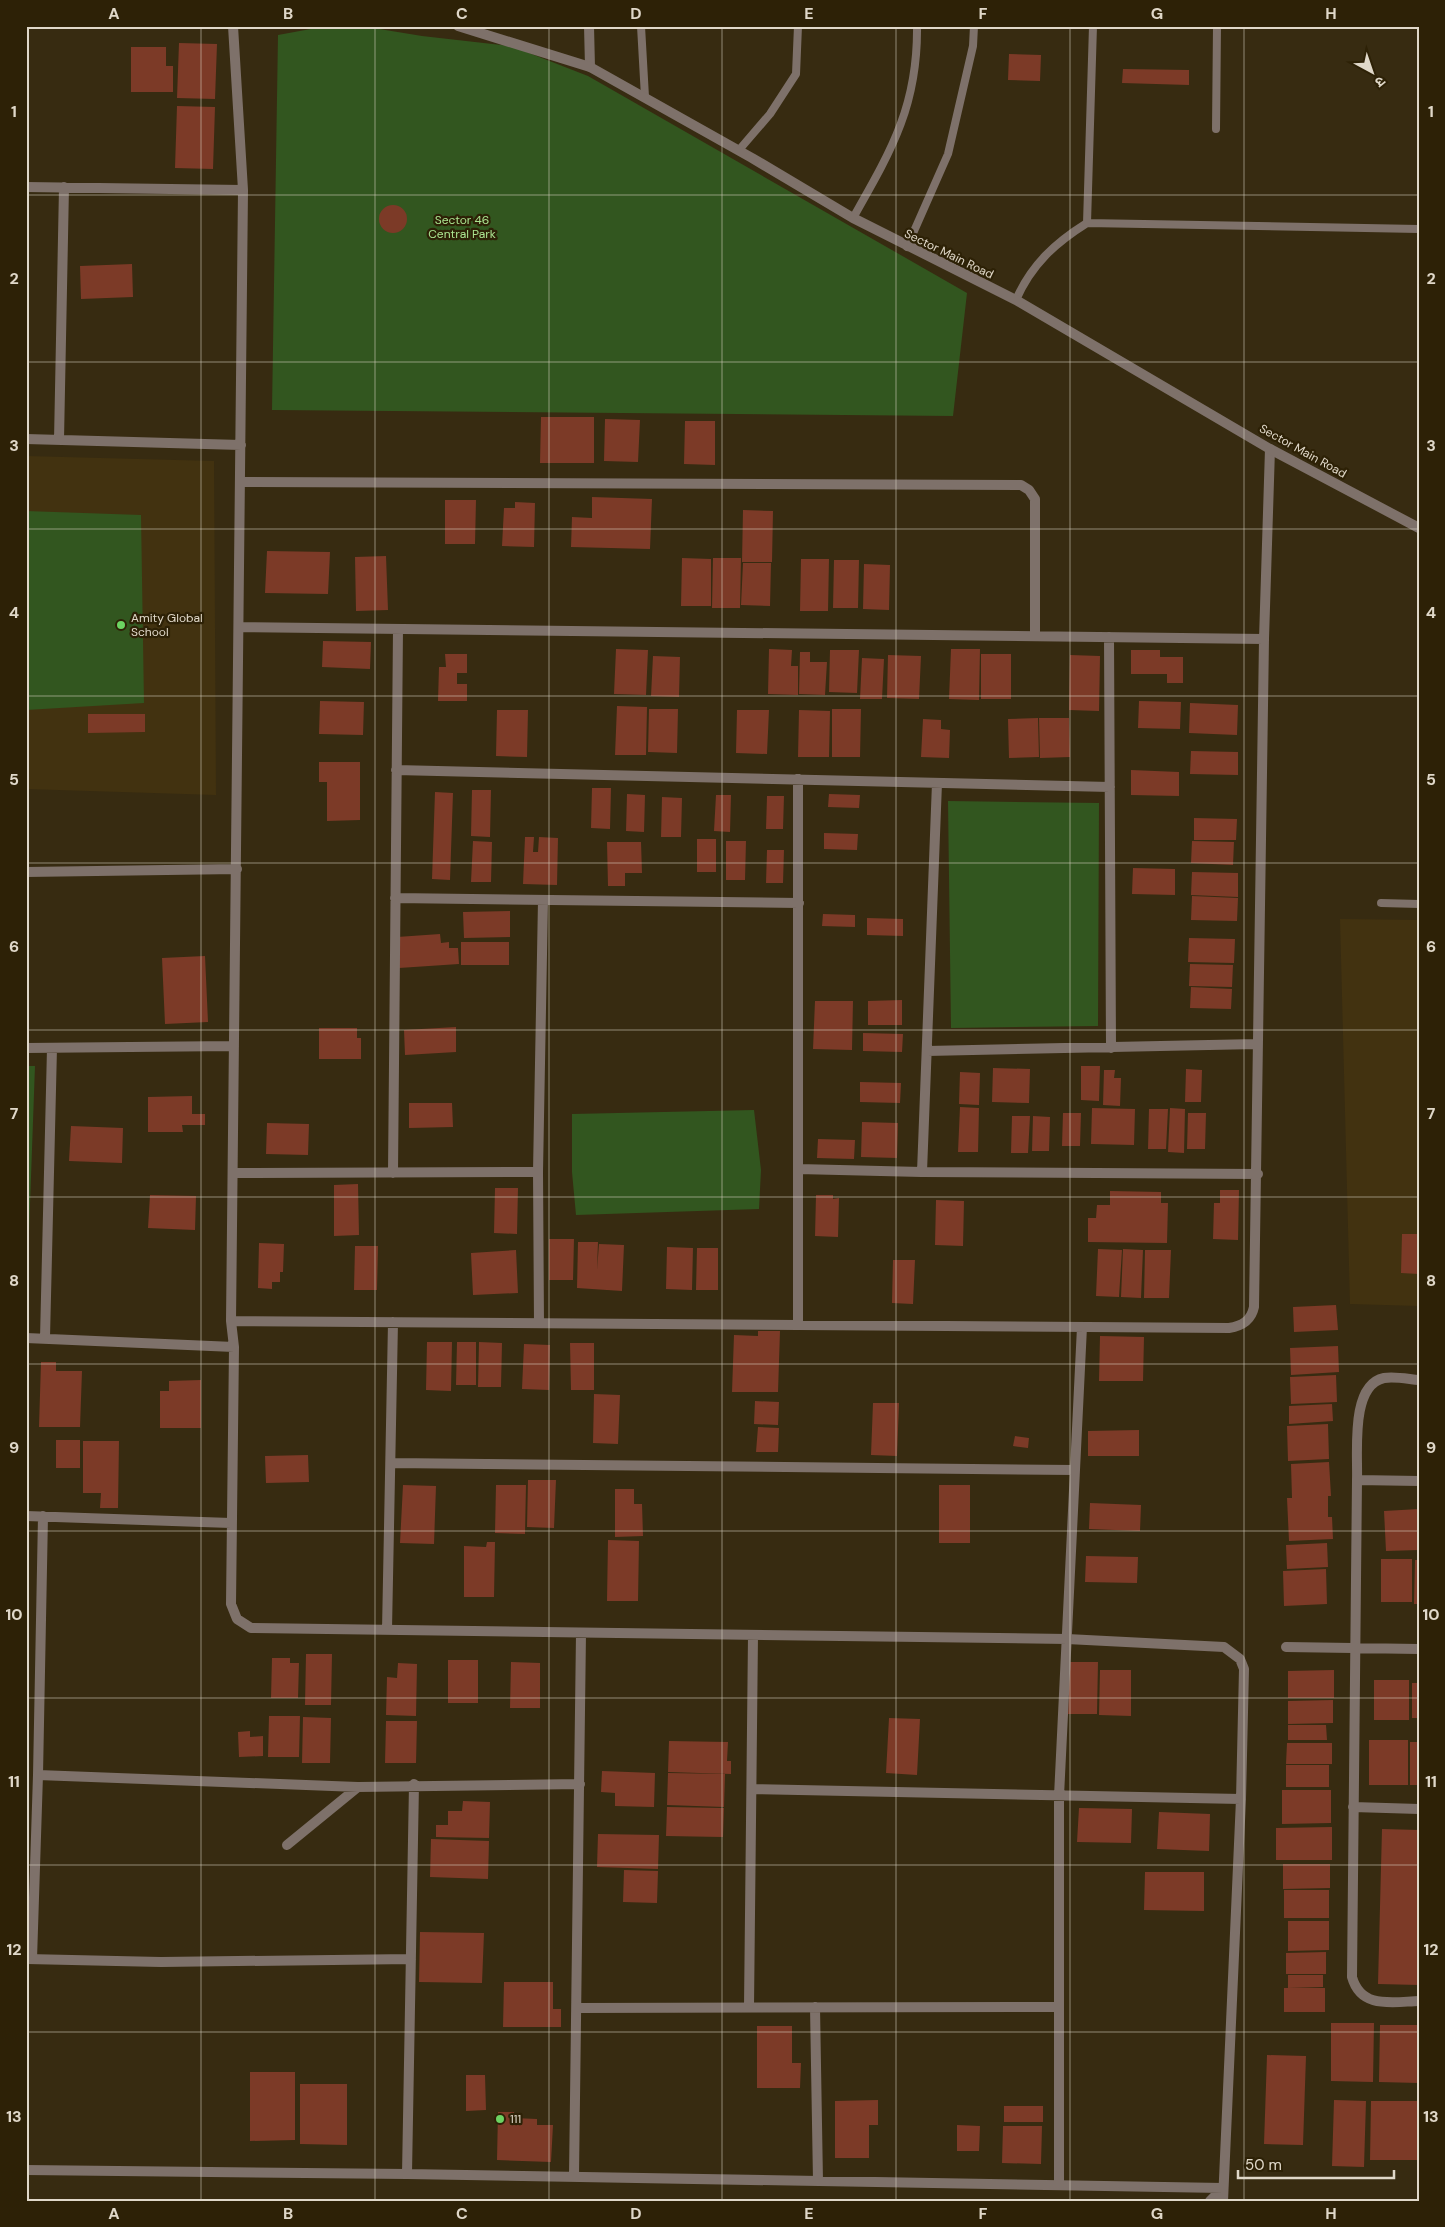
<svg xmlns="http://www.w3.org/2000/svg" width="1445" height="2227" viewBox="0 0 1445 2227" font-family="'DM Sans','Noto Sans Devanagari',sans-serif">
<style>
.built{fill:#423210}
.green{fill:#32561f}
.building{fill:#7c3a27}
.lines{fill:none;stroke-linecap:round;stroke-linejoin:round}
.service{stroke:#7e716a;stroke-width:8}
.minor{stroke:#7e716a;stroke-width:10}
.tertiary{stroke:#7e716a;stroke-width:10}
.grid{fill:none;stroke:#e0d8c9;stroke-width:1;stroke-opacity:0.55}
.poi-dot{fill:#6cd362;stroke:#2d2106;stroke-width:2}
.labels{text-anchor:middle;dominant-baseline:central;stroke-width:4.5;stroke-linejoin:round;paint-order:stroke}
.park-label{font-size:12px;fill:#aae490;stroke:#2d2106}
.street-label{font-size:12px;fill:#e0d8c9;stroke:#2d2106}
.poi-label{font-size:12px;fill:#e0d8c9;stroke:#2d2106;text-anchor:start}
.neatline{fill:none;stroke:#e0d8c9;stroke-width:2}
.grid-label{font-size:16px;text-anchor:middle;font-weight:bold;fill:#e0d8c9}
</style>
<rect width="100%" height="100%" fill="#372b11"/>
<!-- built -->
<path class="built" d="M26,456L214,461L216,795L26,789Z
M1340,919L1419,920V1306L1350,1304Z"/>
<!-- green -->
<path class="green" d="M327,26H361L422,36L511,46L588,76L967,293L953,416L272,410L278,35Z
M26,511L141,515L144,703L26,710Z
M948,801L1099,803L1098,1026L951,1028Z
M26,1066H35L28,1260H26Z
M754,1110L761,1170L759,1209L576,1215L572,1172V1114Z"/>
<!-- building -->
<path class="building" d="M179,43L217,44L215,99L177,98Z
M131,47H166V66H173V92H131Z
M1009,54L1041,55L1040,81L1008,80Z
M1123,69L1189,70V85L1122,83Z
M177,106L215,107L213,169L175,168Z
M379 219a14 14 0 1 1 28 0a14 14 0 1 1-28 0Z
M132,264L133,297L81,299L80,266Z
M541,417H594V463H540Z
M605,419L640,420L638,462L604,461Z
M685,421H715V465L684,464Z
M592,497L652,499L650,549L571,547L572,517L592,518Z
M445,500H476L475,544H445Z
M515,502L535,503L534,547L502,546L504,508H515Z
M743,510L773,511L772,562H742Z
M267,551L330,552L328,594L265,593Z
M386,556L388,610L356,611L355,557Z
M682,558L711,559V606H681Z
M713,558H741L740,608H712Z
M801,559H829L828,611H800Z
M834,560H859L858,608H833Z
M743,563H771L770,606L741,605Z
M864,564L890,565L889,610L863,609Z
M323,641L371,642L370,669L322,667Z
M616,649L648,650L646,695L614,694Z
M769,649L792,650L791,666H798V695L768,694Z
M951,649H980L979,700L949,699Z
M830,650H859L857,693L829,692Z
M1131,650H1160V657H1183V683H1167V674H1131Z
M800,652H810V662H827L825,695L799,694Z
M445,654H467V673H457V684H467V701H438L439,667H446Z
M981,654H1011V699H981Z
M888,655L921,656L919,699L887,698Z
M1070,655L1100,656L1099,711L1069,710Z
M653,656L680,657L679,697L651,696Z
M862,658L884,659L882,699H860Z
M320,701L364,702L363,735L319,734Z
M1139,701L1181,702L1180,729L1138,728Z
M1190,703L1238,705L1237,735L1189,733Z
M617,706L647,707L646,755H615Z
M649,709H678L677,753L648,752Z
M832,709H861L860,757H832Z
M497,710H528L527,757L496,756Z
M737,710H769L767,754L736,753Z
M799,710L830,711L829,757H798Z
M88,714H145V732L88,733Z
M1038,718L1039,757L1009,758L1008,719Z
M1039,718H1069L1070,757L1040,758Z
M923,719L941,720V729L950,730L949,758L921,757Z
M1191,751L1238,752V775L1190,774Z
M319,762H360V820L327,821V782H319Z
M1131,770L1179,772V796L1131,795Z
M592,788H611L610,829L591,828Z
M472,790H491L490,837L471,836Z
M435,792L453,793L450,880L432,879Z
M627,794L645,795L644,832L626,831Z
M829,794L860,795L859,808L828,807Z
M716,795H731L730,832L714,831Z
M767,796H784L783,829H766Z
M662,797L682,798L681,837H661Z
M1194,818L1237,819L1236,840H1194Z
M824,833L858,834L857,850L824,849Z
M525,837H534L533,852H538L539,837L558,838L557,885L523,884Z
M697,839H716V872H697Z
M473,841L492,842L491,882H471Z
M726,841H746L745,880H726Z
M1192,841L1234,842L1233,865L1191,863Z
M607,842H641L642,873H625V886H608Z
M767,850H784L783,883H766Z
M1133,868L1175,869V895L1132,894Z
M1192,872L1238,873V897L1191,895Z
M1192,896L1238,898L1237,921L1191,920Z
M510,911V937L464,938L463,912Z
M823,914L855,915V927L822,926Z
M867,918L903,919V936L867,935Z
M440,934L441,943L449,942V948H458L459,964L399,968L397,937Z
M1189,938L1235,939L1234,963L1188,962Z
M461,942H509V965H461Z
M205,956L208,1022L165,1024L162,958Z
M1190,964L1233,965L1232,987L1189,986Z
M1191,987L1232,989L1231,1009L1190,1008Z
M902,1000V1025H868V1001Z
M815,1001H853L852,1050L813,1049Z
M456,1027V1052L405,1055L404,1030Z
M319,1028H357V1038H361V1059H319Z
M863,1033L903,1034L902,1052L863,1051Z
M1081,1066H1100L1099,1101L1081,1100Z
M993,1068L1030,1069L1029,1103L992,1102Z
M1186,1069L1202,1070L1201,1102H1185Z
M1104,1070H1115L1114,1078H1121L1120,1106L1103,1105Z
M960,1072L980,1073L979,1105L959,1104Z
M860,1082L901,1083L900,1103L860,1102Z
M192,1096V1114H205V1125H182L183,1132H148V1097Z
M409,1103H452L453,1127L409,1128Z
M960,1107L979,1108L978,1152H958Z
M1092,1108L1135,1109L1134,1145L1091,1144Z
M1170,1108L1185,1109L1184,1153L1168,1152Z
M1149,1109H1168L1166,1149H1148Z
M1063,1113H1081L1080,1146H1062Z
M1188,1113H1206L1205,1149H1187Z
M1012,1116H1030L1028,1153H1011Z
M1033,1116L1050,1117L1049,1151H1032Z
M862,1122L898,1123L897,1158L861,1157Z
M267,1123L309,1124L308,1155L266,1154Z
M71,1126L123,1128L122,1163L69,1161Z
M818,1139L855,1140L854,1159L817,1158Z
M358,1184L359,1235L334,1236V1185Z
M495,1188H518L517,1234L494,1233Z
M1220,1190H1239L1238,1240L1213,1239L1214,1203H1220Z
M1110,1191L1161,1192V1203H1168L1167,1243L1088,1242V1218H1096L1097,1205H1110Z
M150,1195L196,1196L195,1230L148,1228Z
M816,1195H833V1199L839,1198L838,1237L815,1236Z
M936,1200L964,1201L963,1246L935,1245Z
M1402,1234H1419V1274L1401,1273Z
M549,1239H574L573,1280H549Z
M578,1242H598L597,1270L599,1244L624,1245L622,1291L577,1288Z
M259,1243L284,1244L283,1272H280V1282H272V1289L258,1288Z
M355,1246H378L377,1290H354Z
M667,1247L693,1248L692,1290L666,1289Z
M697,1248H718V1290H696Z
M1098,1249L1122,1250L1119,1297L1096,1296Z
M1123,1249L1143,1250L1141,1298L1121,1297Z
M516,1250L518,1293L473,1295L471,1253Z
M1145,1250H1171L1169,1298H1144Z
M893,1260H915L913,1304L892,1303Z
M1336,1305L1338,1330L1294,1332L1293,1307Z
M758,1331H780L778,1392H732L734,1335L758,1336Z
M1100,1336L1144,1337L1143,1381H1099Z
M427,1342H452L451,1391L426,1390Z
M457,1342H476V1385H456Z
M479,1342L502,1343L501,1387H478Z
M570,1343H594V1390H571Z
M524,1344L550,1345L549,1390L522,1389Z
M1338,1346L1339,1372L1291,1375L1290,1348Z
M41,1362H56V1371H82L80,1427H39Z
M1336,1375L1337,1402L1291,1404L1290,1377Z
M201,1380V1428H160V1391H169V1381Z
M594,1394L620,1395L618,1444L593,1443Z
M755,1401L779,1402L778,1425L754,1424Z
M873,1403H899L897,1456L871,1455Z
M1332,1404L1333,1421L1289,1424V1406Z
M1328,1424L1329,1459L1288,1461L1287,1426Z
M758,1427L779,1428L778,1452H756Z
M1139,1430V1456H1088V1431Z
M1015,1436L1029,1438L1028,1448L1013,1446Z
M56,1440H80V1468H56Z
M83,1441H119L118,1508H100L101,1493H83Z
M308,1455L309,1482L266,1483L265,1456Z
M1329,1462L1331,1496H1328V1517H1332L1333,1539L1289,1541L1287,1498H1292L1291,1464Z
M528,1480H556L554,1528L527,1527Z
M403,1485L436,1486L434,1544L400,1543Z
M496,1485H526L525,1534L495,1533Z
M939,1485H970V1543H939Z
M615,1489H634V1504H642L643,1536L615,1537Z
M1090,1503L1141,1505L1140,1531L1089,1529Z
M1419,1509V1550L1386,1551L1384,1511Z
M608,1540L639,1541L638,1601H607Z
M487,1542H495L494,1597H464V1546L486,1547Z
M1327,1543L1328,1567L1287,1569L1286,1545Z
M1086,1556L1138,1557L1137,1583L1085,1582Z
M1381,1559H1412V1602H1381Z
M1415,1560H1419V1604H1414Z
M1326,1569L1327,1604L1284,1606L1283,1571Z
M306,1654H332L331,1705H305Z
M272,1658H290V1663H299L298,1698H271Z
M448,1660H478V1703H448Z
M511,1662L540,1663V1708H510Z
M1070,1662H1098L1097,1714H1068Z
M398,1663L417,1664L416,1716L386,1715L387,1677L397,1678Z
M1100,1670H1131V1716L1099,1715Z
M1334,1670V1698H1288V1671Z
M1374,1680H1409V1720H1374Z
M1412,1683H1419V1718H1412Z
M1333,1700V1723L1288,1724V1701Z
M269,1716H300L299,1757H268Z
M303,1717L331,1718L330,1763H302Z
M889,1718L920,1719L917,1775L886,1773Z
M386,1721H417L416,1763H385Z
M1288,1725H1326L1327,1740H1288Z
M250,1731V1737L263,1736V1756L239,1757L238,1732Z
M1369,1740H1408V1785H1369Z
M669,1741L728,1742L727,1761H731V1774L668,1772Z
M1410,1742H1419V1785H1410Z
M1287,1743H1332V1764H1286Z
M1286,1765H1329V1787H1286Z
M602,1771L655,1773L654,1807L615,1806V1793L601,1792Z
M668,1773L725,1774L724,1807L667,1805Z
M1282,1790H1331V1823L1282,1824Z
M463,1801L490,1802L489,1838L436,1837V1825H448V1811H462Z
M667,1807L724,1808L723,1837L666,1836Z
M1079,1808L1132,1809L1131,1843L1077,1842Z
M1159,1812L1210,1814L1209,1851L1157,1849Z
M1332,1827V1860H1276V1828Z
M1382,1829L1419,1830V1985L1378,1984Z
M598,1834L659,1835L658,1869L597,1867Z
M431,1839L489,1841L488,1879L430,1877Z
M1283,1864H1330V1888L1283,1889Z
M624,1870L658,1871L657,1903L623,1902Z
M1145,1872H1204V1911L1144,1910Z
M1284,1890H1329V1918H1284Z
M1288,1921H1329V1950L1288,1951Z
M420,1932L484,1933L482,1983L419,1982Z
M1326,1952V1974H1286V1953Z
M1288,1975H1323V1987L1288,1988Z
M504,1982H553V2009H561V2027H503Z
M1284,1988H1325V2012H1284Z
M1331,2023H1374L1373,2082L1331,2081Z
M1380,2025H1419V2083L1379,2082Z
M757,2026H792V2063H801L800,2088H757Z
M1267,2055L1306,2056L1303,2145L1264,2144Z
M250,2072H295V2140L250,2141Z
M466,2075H485L486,2110L466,2111Z
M300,2084H347V2145L300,2144Z
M878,2100V2125H869V2158H835V2101Z
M1334,2100L1366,2101L1364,2167L1332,2166Z
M1371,2101H1419V2160H1370Z
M1004,2106H1043V2122H1004Z
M498,2112H514V2118L537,2119V2125H553L551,2162L497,2160Z
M957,2125L980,2126L979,2151H957Z
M1003,2126H1042L1041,2164L1002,2163Z"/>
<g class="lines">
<!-- service -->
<path class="service" d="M641,26L645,97
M1216,129L1217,26
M739,150L770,114L796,74L798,26
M853,218C891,151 918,106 917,26
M1087,223L1093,26
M907,247L948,154L973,46L974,26
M1016,300C1031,265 1055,243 1087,223L1419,229
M1381,903L1419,904"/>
<!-- minor -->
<path class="minor" d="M233,26L243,190L231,1321L234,1347L231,1604L237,1619L251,1628L1067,1639L1224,1647L1240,1659L1244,1669L1241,1799L1223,2201
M589,26L590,67
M26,187L243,190
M26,439L241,445
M59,440L64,187
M240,482L1021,485L1029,490L1035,499V636
M239,627L1264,639
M1109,637L1111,1048
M396,770L1110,787
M26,872L237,869
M395,898L799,903
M26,1048L234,1046
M927,1051L1257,1044
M798,1169L922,1172L1258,1174
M922,1172L937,783
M234,1173L538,1172
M393,1173L398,629
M231,1321L1229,1328C1242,1326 1251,1321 1254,1307L1264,639L1270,449
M539,1323L538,1172L543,900
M798,1325V779
M26,1338L234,1347
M45,1338L52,1048
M1419,1380C1408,1379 1394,1376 1384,1378C1350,1385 1358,1453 1357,1480L1352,1977C1361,2009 1391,2002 1419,2001
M392,1463L1075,1470
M1357,1480L1419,1481
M26,1516L231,1523
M387,1630L393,1322
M1286,1647L1419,1649
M38,1775L358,1787L580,1784
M753,1789L1241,1799
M1353,1807L1419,1809
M287,1845L358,1787
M27,1959L161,1962L411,1959
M32,1959L38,1775L43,1516
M749,2007L753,1635
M815,2007L818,2181
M577,2008L1059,2007
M26,2170L407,2174L1223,2188
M407,2174L414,1784
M574,2176L581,1633
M1059,2185V1796L1082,1327
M1210,2201L1223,2188"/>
<!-- tertiary -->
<path class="tertiary" d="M458,26L590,67L752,158L853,218L1016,300L1270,449L1419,528"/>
</g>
<!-- grid -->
<path class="grid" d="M201,26V2201M375,26V2201M549,26V2201M722,26V2201M896,26V2201M1070,26V2201M1244,26V2201M26,195H1419M26,362H1419M26,529H1419M26,696H1419M26,863H1419M26,1030H1419M26,1197H1419M26,1364H1419M26,1531H1419M26,1698H1419M26,1865H1419M26,2032H1419"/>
<!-- markers -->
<g class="poi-dot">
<circle cx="121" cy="625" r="5"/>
<circle cx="500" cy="2119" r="5"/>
</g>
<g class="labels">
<!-- park labels -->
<g class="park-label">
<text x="462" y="220">Sector 46<tspan x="462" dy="14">Central Park</tspan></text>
</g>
<!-- street labels -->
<g class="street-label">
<text transform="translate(949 254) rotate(26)">Sector Main Road</text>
<text transform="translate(1303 451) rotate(29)">Sector Main Road</text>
</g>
<!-- poi labels -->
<g class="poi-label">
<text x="131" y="618">Amity Global<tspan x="131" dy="14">School</tspan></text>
<text x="510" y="2119">111</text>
</g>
</g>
<!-- border -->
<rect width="1445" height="2227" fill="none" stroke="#2d2106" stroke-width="55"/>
<!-- north arrow -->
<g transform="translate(1372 72) rotate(140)" stroke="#2d2106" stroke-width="4" paint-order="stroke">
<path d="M0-4L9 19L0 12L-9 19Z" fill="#e0d8c9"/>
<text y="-8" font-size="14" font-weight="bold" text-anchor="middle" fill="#e0d8c9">उ</text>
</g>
<!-- scale -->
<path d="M1238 2170v8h156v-8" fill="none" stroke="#e0d8c9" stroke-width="2.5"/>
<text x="1245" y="2170" font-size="15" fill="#e0d8c9" stroke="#2d2106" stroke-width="4" paint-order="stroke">50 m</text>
<rect x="28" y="28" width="1390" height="2172" class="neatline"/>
<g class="grid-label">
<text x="114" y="19">A</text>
<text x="288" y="19">B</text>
<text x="462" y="19">C</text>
<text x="636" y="19">D</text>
<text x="809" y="19">E</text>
<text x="983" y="19">F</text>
<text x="1157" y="19">G</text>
<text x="1331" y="19">H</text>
<text x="14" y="117">1</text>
<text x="1431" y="117">1</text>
<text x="14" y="284">2</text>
<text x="1431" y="284">2</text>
<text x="14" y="451">3</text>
<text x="1431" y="451">3</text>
<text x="14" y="618">4</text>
<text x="1431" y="618">4</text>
<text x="14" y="785">5</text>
<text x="1431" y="785">5</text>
<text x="14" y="952">6</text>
<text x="1431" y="952">6</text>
<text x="14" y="1119">7</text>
<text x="1431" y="1119">7</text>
<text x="14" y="1286">8</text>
<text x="1431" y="1286">8</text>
<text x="14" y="1453">9</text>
<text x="1431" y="1453">9</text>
<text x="14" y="1620">10</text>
<text x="1431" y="1620">10</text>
<text x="14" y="1787">11</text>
<text x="1431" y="1787">11</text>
<text x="14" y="1955">12</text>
<text x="1431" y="1955">12</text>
<text x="14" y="2122">13</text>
<text x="1431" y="2122">13</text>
<text x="114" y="2219">A</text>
<text x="288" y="2219">B</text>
<text x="462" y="2219">C</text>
<text x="636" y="2219">D</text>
<text x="809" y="2219">E</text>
<text x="983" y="2219">F</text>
<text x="1157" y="2219">G</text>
<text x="1331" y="2219">H</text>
</g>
</svg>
